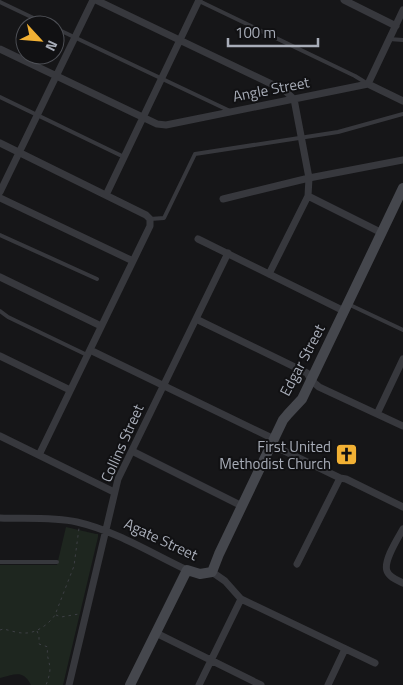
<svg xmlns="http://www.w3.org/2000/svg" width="403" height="685" viewBox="0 0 403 685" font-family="'Titillium Web',sans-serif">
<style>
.green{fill:#1e261f}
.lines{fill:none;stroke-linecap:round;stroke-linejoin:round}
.path{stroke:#3d3f44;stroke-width:1;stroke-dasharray:2.5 4;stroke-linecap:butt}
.lane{stroke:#37383d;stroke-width:4}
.street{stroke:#37383d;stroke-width:7}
.secondary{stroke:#45474d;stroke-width:10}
.labels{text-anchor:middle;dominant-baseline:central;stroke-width:4;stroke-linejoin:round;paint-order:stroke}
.street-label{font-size:15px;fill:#a8adb8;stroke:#111113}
.poi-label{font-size:15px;fill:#a8adb8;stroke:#111113;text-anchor:end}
</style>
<rect width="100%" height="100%" fill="#161618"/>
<!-- green -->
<path class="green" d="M66,527L96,534H98V537L63,685H31C23,669 14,675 0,678V565H57Z"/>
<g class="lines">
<!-- path -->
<path class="path" d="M56,615L61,617L79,614
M0,630L3,629C9,630 17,633 23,633C36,634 49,624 55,615L74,566L79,528
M37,631L39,636V644L48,647C46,656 49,659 50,668C50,674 48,680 46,685"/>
<!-- lane -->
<path class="lane" d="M197,0L355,76L368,84
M0,2L48,25
M55,28L230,111
M389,39L403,40
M0,97L124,157
M150,219L164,218L195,154L338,132L403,114
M0,235L97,279
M348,304L403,330
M0,311L8,317L87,355
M0,562H57"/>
<!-- street -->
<path class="street" d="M96,0L284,90L294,99L309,178L308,196L269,274
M344,0L396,26
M0,49L157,124L166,125L368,84L403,101
M368,84L403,10
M0,143L146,215L150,219V226L39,455
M0,192L93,0
M106,195L199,0
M308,196L382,233
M0,198L133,261
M223,199L309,178L403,160
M198,239L344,311
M0,277L101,326
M196,319L307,373L311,380L319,387L403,426
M90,350L274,439
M0,356L70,390
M377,414L403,359
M0,436L114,492
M272,445L340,478L297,564
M132,451L242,506
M340,478L346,479L403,507
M0,518C24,519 54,517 77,522C116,531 151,553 187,570
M403,529C398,538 383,561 387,571C389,577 397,580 403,583
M212,572L225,581L241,599L375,663
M156,633L261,685
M69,685L118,479L228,253
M199,685L241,599
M328,685L345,649"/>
<!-- secondary -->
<path class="secondary" d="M130,685L187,570L200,574L212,572L219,554L283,420L288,414L302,399L403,188"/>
</g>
<!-- icons -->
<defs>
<symbol id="church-square" viewBox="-11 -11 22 22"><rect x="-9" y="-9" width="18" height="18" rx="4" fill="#f2b134" stroke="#111113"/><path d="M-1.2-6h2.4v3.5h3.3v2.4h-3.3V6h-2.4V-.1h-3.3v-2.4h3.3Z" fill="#111"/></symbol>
</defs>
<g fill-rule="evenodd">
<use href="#church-square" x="334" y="442" width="25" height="25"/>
</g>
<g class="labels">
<!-- street labels -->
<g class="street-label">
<text transform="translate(271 89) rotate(-11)">Angle Street</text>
<text transform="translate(302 360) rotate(-62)">Edgar Street</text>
<text transform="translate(122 443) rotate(-66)">Collins Street</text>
<text transform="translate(161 539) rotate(25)">Agate Street</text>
</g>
<!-- poi labels -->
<g class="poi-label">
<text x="331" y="446">First United<tspan x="331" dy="17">Methodist Church</tspan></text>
</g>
</g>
<!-- north arrow -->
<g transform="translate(40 40) rotate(116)"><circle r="24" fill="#111113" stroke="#4d4f55"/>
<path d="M0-4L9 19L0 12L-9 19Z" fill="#f2b134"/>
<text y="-8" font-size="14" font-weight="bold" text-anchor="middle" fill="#a8adb8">N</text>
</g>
<!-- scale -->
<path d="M228 38v8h90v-8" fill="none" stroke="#a8adb8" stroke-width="2.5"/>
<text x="235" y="38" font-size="15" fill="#a8adb8" stroke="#111113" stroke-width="4" paint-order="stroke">100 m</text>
</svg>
